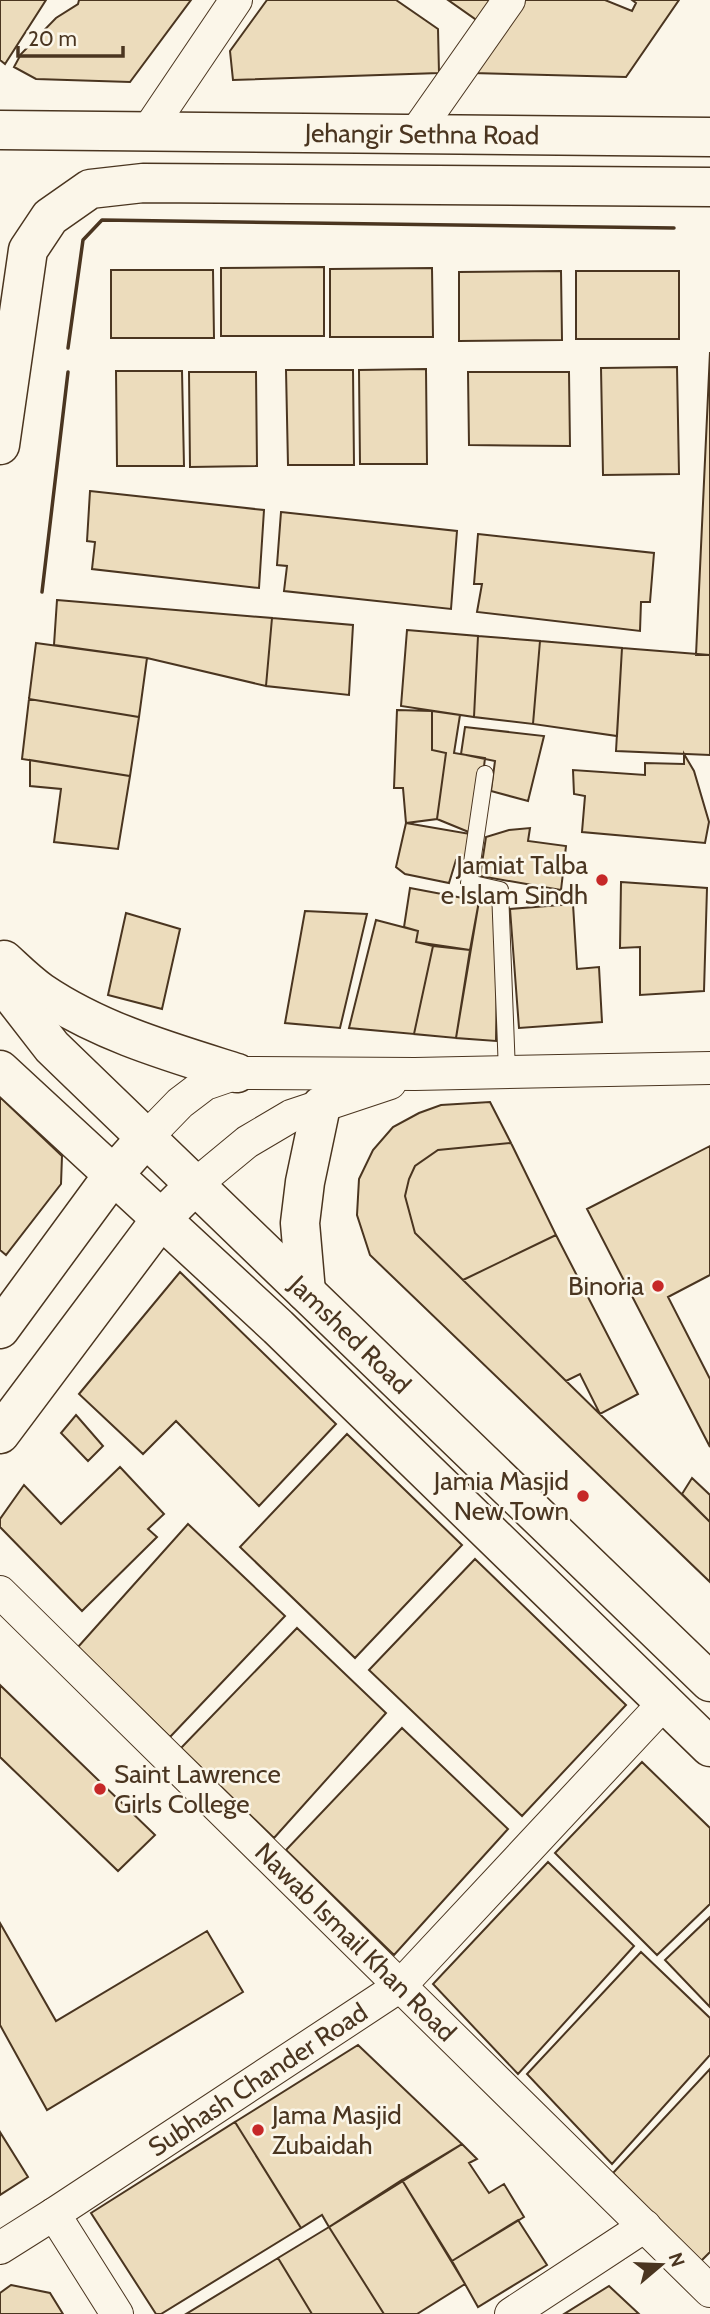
<svg xmlns="http://www.w3.org/2000/svg" width="710" height="2314" viewBox="0 0 710 2314" font-family="Cabin,sans-serif">
<style>
.building{fill:#ecdcbc;stroke:#4a3520;stroke-width:2}
.lines{fill:none;stroke-linecap:round;stroke-linejoin:round}
.service-casing{stroke:#4a3520;stroke-width:18}
.minor-casing{stroke:#4a3520;stroke-width:34}
.tertiary-casing{stroke:#4a3520;stroke-width:41}
.secondary-casing{stroke:#4a3520;stroke-width:41}
.trunk-casing{stroke:#4a3520;stroke-width:41}
.service{stroke:#fbf6e9;stroke-width:16}
.minor{stroke:#fbf6e9;stroke-width:32}
.tertiary{stroke:#fbf6e9;stroke-width:38}
.secondary{stroke:#fbf6e9;stroke-width:38}
.trunk{stroke:#fbf6e9;stroke-width:38}
.wall{stroke:#4a3520;stroke-width:3.5}
.poi-dot{fill:#c62828;stroke:#fbf6e9;stroke-width:2.5}
.labels{text-anchor:middle;dominant-baseline:central;stroke-width:5;stroke-linejoin:round;paint-order:stroke}
.street-label{font-size:26px;fill:#4a3520;stroke:#fbf6e9}
.poi-label{font-size:26px;fill:#4a3520;stroke:#fbf6e9;text-anchor:end}
</style>
<rect width="100%" height="100%" fill="#fbf6e9"/>
<!-- building -->
<path class="building" d="M0,0H46L5,64L0,60Z
M79,0H191L130,82L36,79L14,67L21,54L56,18L78,4Z
M267,0H396L438,29L439,73L233,80L230,51Z
M448,0H493L478,21Z
M524,0H605L632,11L636,3L632,0H679L626,77L473,73Z
M324,267V336H221V268Z
M432,268L433,337H330V269Z
M111,270H213L214,338H111Z
M561,271L562,340L459,341V272Z
M576,271H679V339H576Z
M710,352V655H696Z
M677,367L679,474L603,475L601,368Z
M426,369L427,464H360L359,370Z
M286,370H353L354,465H288Z
M116,371H182L184,466H117Z
M189,372H256L257,466L190,467Z
M468,372H569L570,446L469,445Z
M90,491L264,510L259,588L92,569L95,542L87,541Z
M281,512L457,531L451,609L284,591L287,566L277,565Z
M478,534L654,553L650,602H641L640,631L477,612L482,584H474Z
M57,600L272,618L266,686L147,658L54,645Z
M272,618L353,625L349,695L266,686Z
M407,630L478,636L474,717L401,706Z
M478,636L540,641L533,724L474,717Z
M540,641L622,648L617,736L533,724Z
M36,643L147,658L139,717L29,699Z
M622,648L710,655V755L616,751Z
M29,699L139,717L130,776L22,759Z
M397,710L432,711V750L446,753L437,819L406,823L403,788H394Z
M432,711L460,715L454,753L485,758L476,835L437,819L446,753L432,750Z
M465,727L544,736L528,801L491,791L495,761L461,754Z
M684,754L694,771L709,822L705,843L582,832L585,796L574,794L573,770L645,775V763L684,764Z
M30,760L130,776L118,849L54,842L61,789L30,786Z
M406,823L476,835L472,864L456,860L449,883L405,874L396,867Z
M530,828L528,841L566,846L561,890L480,876L486,837L509,830Z
M621,882L707,888L704,991L640,995V947L620,948Z
M410,888L479,901L470,950L416,942L418,931L404,927Z
M479,901L498,906L496,1041L456,1038Z
M573,904L577,969L599,967L602,1022L519,1028L510,909Z
M305,911L367,914L340,1028L285,1023Z
M126,913L180,929L162,1009L108,995Z
M376,920L418,931L416,942L433,946L414,1034L349,1028Z
M433,946L470,950L456,1038L414,1034Z
M0,1097L62,1156L61,1184L6,1255L0,1250Z
M490,1102L511,1143L438,1150L415,1166L409,1179L405,1196L415,1233L710,1522V1582L370,1255L357,1215L359,1179L373,1150L393,1127L419,1113L441,1105Z
M511,1143L556,1235L463,1280L415,1233L405,1196L409,1179L415,1166L438,1150Z
M710,1146V1275L668,1297L710,1379V1447L587,1209Z
M556,1235L638,1394L600,1414L580,1374L566,1381L463,1280Z
M180,1272L336,1424L259,1506L176,1421L143,1454L79,1394Z
M76,1415L103,1446L88,1461L61,1433Z
M347,1434L462,1545L355,1658L240,1547Z
M120,1467L164,1514L148,1529L157,1537L82,1611L0,1527V1519L24,1485L61,1524Z
M692,1478L710,1495V1522L682,1494Z
M188,1524L285,1616L170,1737L78,1647Z
M475,1559L626,1705L522,1816L369,1670Z
M297,1628L386,1713L274,1838L181,1748Z
M0,1685L155,1835L118,1871L0,1757Z
M402,1728L508,1829L394,1955L286,1850Z
M642,1762L710,1828V1904L657,1955L555,1853Z
M548,1862L634,1946L518,2074L433,1984Z
M710,1917V2007L665,1960Z
M0,1923L56,2021L207,1931L243,1992L47,2110L0,2025Z
M641,1952L710,2018V2055L612,2164L527,2074Z
M358,2045L462,2144L329,2227L322,2215L301,2228L235,2122Z
M710,2069V2252L701,2261L613,2173Z
M235,2122L301,2228L161,2314H156L91,2213Z
M0,2132L28,2177L0,2195Z
M462,2144L477,2159L469,2163L489,2193L504,2184L524,2217L452,2261L402,2180Z
M402,2180L465,2284L417,2314H384L329,2227Z
M518,2220L547,2265L478,2307L452,2261Z
M329,2227L384,2314H312L278,2258Z
M278,2258L312,2314H186Z
M11,2285L50,2293L63,2314H0V2293Z
M609,2286L639,2314H564Z"/>
<g class="lines">
<defs>
<path id="service" d="M485,774L469,883L500,890L507,1072"/>
<g id="minor">
<path d="M147,132L236,0"/>
<path d="M415,134L509,0"/>
<path d="M146,1138L180,1103L205,1084L237,1073L415,1074L710,1068"/>
<path d="M195,1185L247,1142L291,1116L390,1083"/>
<path id="s1" d="M0,1592L710,2291"/>
<path d="M54,2214L117,2314"/>
<path id="s2" d="M0,2248L54,2214L400,1986L665,1702"/>
<path d="M511,2314L645,2226"/>
</g>
<path id="tertiary" d="M0,1329L113,1175L146,1138
M0,1434L161,1219L195,1185"/>
<g id="secondary">
<path d="M4,960C16,971 28,983 41,992C100,1032 170,1052 237,1073"/>
<path id="s3" d="M0,980L52,1047L710,1682"/>
<path d="M0,1070L278,1327L710,1747"/>
<path d="M306,1292L300,1223L305,1182L321,1106"/>
</g>
<g id="trunk">
<path id="s4" d="M0,130L710,137"/>
<path d="M0,445L28,250L50,217L90,189L143,183L710,187"/>
</g>
</defs>
<!-- service casing -->
<use href="#service" class="service-casing"/>
<!-- minor casing -->
<use href="#minor" class="minor-casing"/>
<!-- tertiary casing -->
<use href="#tertiary" class="tertiary-casing"/>
<!-- secondary casing -->
<use href="#secondary" class="secondary-casing"/>
<!-- trunk casing -->
<use href="#trunk" class="trunk-casing"/>
<!-- service -->
<use href="#service" class="service"/>
<!-- minor -->
<use href="#minor" class="minor"/>
<!-- tertiary -->
<use href="#tertiary" class="tertiary"/>
<!-- secondary -->
<use href="#secondary" class="secondary"/>
<!-- trunk -->
<use href="#trunk" class="trunk"/>
<!-- wall -->
<path class="wall" d="M68,348L83,240L102,220L674,228
M42,592L68,372"/>
</g>
<!-- markers -->
<g class="poi-dot">
<circle cx="602" cy="880" r="7"/>
<circle cx="658" cy="1286" r="7"/>
<circle cx="583" cy="1496" r="7"/>
<circle cx="100" cy="1789" r="7"/>
<circle cx="258" cy="2130" r="7"/>
</g>
<g class="labels">
<!-- street labels -->
<g class="street-label">
<text stroke="none"><textPath href="#s4" startOffset="422">Jehangir Sethna Road</textPath></text>
<text stroke="none"><textPath href="#s3" startOffset="499">Jamshed Road</textPath></text>
<text stroke="none"><textPath href="#s1" startOffset="499">Nawab Ismail Khan Road</textPath></text>
<text stroke="none"><textPath href="#s2" startOffset="308">Subhash Chander Road</textPath></text>
</g>
<!-- poi labels -->
<g class="poi-label">
<text x="588" y="865">Jamiat Talba<tspan x="588" dy="30">e Islam Sindh</tspan></text>
<text x="644" y="1286">Binoria</text>
<text x="569" y="1481">Jamia Masjid<tspan x="569" dy="30">New Town</tspan></text>
<text x="114" y="1774" text-anchor="start">Saint Lawrence<tspan x="114" dy="30">Girls College</tspan></text>
<text x="272" y="2115" text-anchor="start">Jama Masjid<tspan x="272" dy="30">Zubaidah</tspan></text>
</g>
</g>
<!-- north arrow -->
<g transform="translate(661 2265) rotate(71)" stroke="#fbf6e9" stroke-width="5" paint-order="stroke">
<path d="M0-5L12 26L0 18L-12 26Z" fill="#4a3520"/>
<text y="-10" font-size="19" font-weight="bold" text-anchor="middle" fill="#4a3520">N</text>
</g>
<!-- scale -->
<path d="M18 46v10h105v-10" fill="none" stroke="#4a3520" stroke-width="3.5"/>
<text x="28" y="46" font-size="21" fill="#4a3520" stroke="#fbf6e9" stroke-width="5" paint-order="stroke">20 m</text>
</svg>
